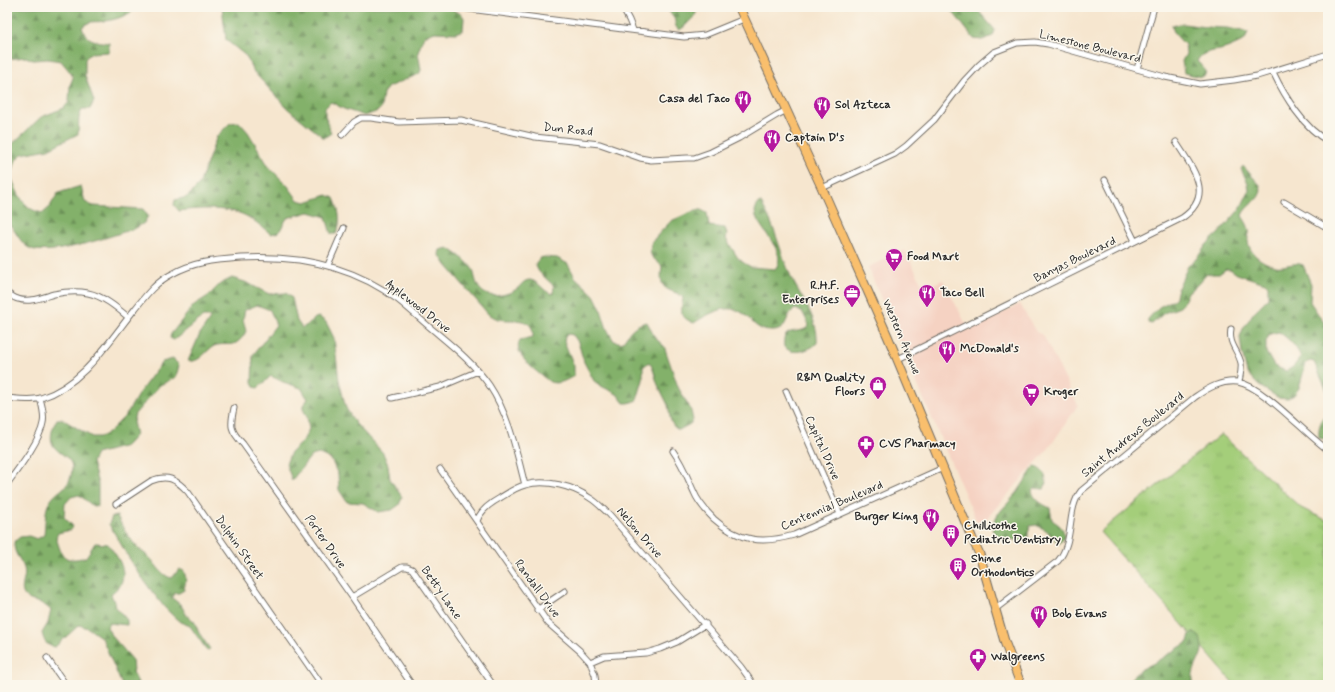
<svg xmlns="http://www.w3.org/2000/svg" width="1335" height="692" viewBox="0 0 1335 692" font-family="Mynerve,sans-serif">
<style>
.built{fill:#f5d2c2}
.grass{fill:url(#grass-tufts);stroke:#687c52}
.forest{fill:url(#forest-firs);stroke:#576e4a;fill-rule:evenodd}
.lines{fill:none;stroke-linecap:round;stroke-linejoin:round}
.street-casing{stroke:#726c64;stroke-width:7}
.primary-casing{stroke:#726c64;stroke-width:10}
.street{stroke:#fff;stroke-width:5}
.primary{stroke:#f9bf6d;stroke-width:8}
.labels{text-anchor:middle;dominant-baseline:central;stroke-width:3;stroke-linejoin:round;paint-order:stroke}
.street-label{font-size:12px;fill:#2b2b2b;stroke:#fbf7ec}
.poi-label{font-size:12px;font-weight:bold;fill:#2b2b2b;stroke:#fbf7ec;text-anchor:start}
</style>
<defs>
<pattern id="grass-tufts" width="24" height="20" patternUnits="userSpaceOnUse"><rect width="24" height="20" fill="#a4ce7a"/><path d="M3 7l-1-3M5 7V3M7 7l1-3M15 17l-1-3M17 17v-4M19 17l1-3" fill="none" stroke="#8db16a"/></pattern>
<pattern id="forest-firs" width="22" height="20" patternUnits="userSpaceOnUse"><rect width="22" height="20" fill="#83b16a"/><path d="M5 1l3.5 6h-7zM16 11l3.5 6h-7z" fill="#6b9057"/></pattern>
</defs>
<rect width="100%" height="100%" fill="#fbf7ec"/>
<filter id="ink" filterUnits="userSpaceOnUse"><feTurbulence type="fractalNoise" baseFrequency=".025" numOctaves="2"/><feDisplacementMap in="SourceGraphic" scale="8" xChannelSelector="R" yChannelSelector="G"/><feConvolveMatrix kernelMatrix="1 2 1 2 8 2 1 2 1" color-interpolation-filters="sRGB"/></filter>
<filter id="wash" filterUnits="userSpaceOnUse"><feTurbulence type="fractalNoise" baseFrequency=".012" numOctaves="4" result="noise"/><feDisplacementMap in="SourceGraphic" scale="16" xChannelSelector="R" yChannelSelector="G"/><feGaussianBlur stdDeviation="0.9" result="paint"/><feColorMatrix in="noise" values="0 0 0 0 0 0 0 0 0 0 0 0 0 0 0 0 0 1.4 0 .05"/><feComposite in="paint" operator="in"/></filter>
<g filter="url(#wash)">
<rect width="100%" height="100%" fill="#f6e6cf"/>
<!-- built -->
<path class="built" d="M905,250L924,288L943,280L969,330L1020,304L1036,332L1043,335L1078,405L1049,448L979,527L902,349L868,267Z"/>
<!-- grass -->
<path class="grass" d="M1221,434L1301,508L1328,521V685H1235L1197,641L1100,532Z"/>
<!-- forest -->
<path class="forest" d="M7,7H138C129,15 118,19 106,21C94,23 92,19 82,27C86,41 96,41 109,43V52L91,53L85,59V76L94,101L90,109H82L79,117L78,134L48,149L22,154L16,160L11,177C18,193 23,210 43,213L49,208L58,193L81,186L85,202L93,206L143,209L148,216L144,223L136,228C114,235 43,261 26,246C18,239 15,229 7,222V149L41,117L64,108L69,102L70,85L73,78L71,73L61,61L48,59L33,60L26,57L9,59L7,57Z
M222,7H453L454,11L461,13L464,18L463,30L456,33L435,32L424,36L418,52L421,70L419,74L388,87L383,93L381,108L378,111L365,116L344,109L331,102L325,108V116L331,133L324,138L287,108L253,71L246,56L226,40Z
M661,7H698C695,18 694,16 687,24C684,27 683,28 679,30C674,26 676,23 674,18C672,12 666,10 661,7Z
M949,7H975L995,30L993,36L982,40L974,39Z
M1184,24L1205,27L1227,28L1248,32L1245,40C1238,43 1231,47 1224,49C1214,52 1203,50 1197,61L1206,71L1205,75L1201,77L1184,73L1182,61L1186,54L1185,45L1174,33L1172,25Z
M239,122L248,132L269,167L288,186L298,200L306,202L327,195L334,198C339,210 342,222 336,234H331L326,217L309,212L287,218L279,232L271,234C264,229 256,221 248,217C232,207 197,208 179,211L174,205L175,200L187,197L199,185L217,136L230,123Z
M1243,166L1260,185C1265,200 1245,204 1242,216C1245,220 1248,225 1249,230C1250,233 1248,236 1248,239C1248,254 1263,263 1275,266C1284,268 1294,261 1303,265L1311,284L1310,302C1316,310 1321,320 1328,327V393L1314,362L1310,361L1306,363L1299,388L1294,395L1287,399L1279,398L1258,385L1247,373L1242,353L1240,337L1243,329L1254,312L1268,298V286L1265,283L1237,274L1230,269H1226L1219,274H1207L1195,287L1188,292L1183,304L1180,307L1164,313L1152,324L1148,323V319L1159,307L1173,300L1176,297L1178,288L1188,266L1197,258L1207,244L1219,233L1240,209L1249,191L1248,183L1241,169ZM1279,332C1289,339 1296,346 1301,357L1293,367L1286,371L1274,366L1266,352V341L1270,334Z
M758,203H761C775,225 779,249 789,272C798,295 819,317 817,343C812,349 799,353 791,351C788,350 786,348 784,347C781,323 803,337 809,325L803,313L796,309C784,312 790,332 771,331C758,331 753,322 745,315C730,301 708,314 694,323C679,317 681,312 683,298C679,293 675,293 669,290C659,286 661,275 662,266L652,257L650,252L651,244L655,238L671,221L696,210H701L707,213L709,226L725,228L727,234L726,239L738,258L744,263L751,267L775,269C790,252 756,228 755,212C755,209 757,206 758,203Z
M448,248C457,254 468,261 473,270C475,276 476,286 481,290C489,300 509,295 518,288C521,285 524,280 530,280C539,281 544,293 553,294L554,286L539,272L535,264L540,258L544,257L557,258L568,264L575,277L594,295L600,307L607,329L614,341L622,343C630,331 633,325 647,322L655,338L664,346L678,387L691,411L693,420L690,424L679,430C669,426 670,414 668,405C665,398 661,392 658,385C655,378 654,368 649,362L643,367V380L637,400L629,403H624L617,394L601,386L594,381L584,362L578,342L573,335L568,334L565,337L564,341L574,366V376C566,380 560,385 550,382C540,374 511,355 520,340L533,337C534,315 513,322 498,319C495,318 492,316 489,315L446,265L439,254L440,250Z
M232,278L245,282L269,294L286,293L292,298L297,321L302,328L309,324L315,318L319,317L326,322L334,338L339,380L346,408L355,423L383,453L388,465L390,479L402,497L399,505L392,510L378,512L363,503L347,502L339,490L338,475L331,459L319,454L311,456L292,480L286,464L291,452L303,441L309,429L307,417L303,409V405L308,399L301,388L283,382L271,376L258,388L254,387L252,383L253,355L276,325L270,310L257,305L245,310L243,319L246,331C244,336 241,340 236,343C230,346 221,343 214,346C205,351 200,363 188,361L200,334L211,317H203L174,340L170,338L171,334L194,305L208,296L220,284Z
M173,359L179,365L176,377L160,385L135,414L133,422L136,435L126,446L96,454L92,462L98,484V506H93L79,495L71,497L65,504L64,517L73,526L71,530L58,533L56,537C62,557 63,563 86,557L95,543L108,544C116,555 129,570 120,585C118,588 114,591 111,594L116,607L127,620V625L109,623L107,627L111,635L132,659L133,672L139,685H122L102,638L88,628L79,625L55,647C46,646 44,641 42,633L48,623L51,610C49,609 46,606 43,604C37,601 29,602 24,595C19,587 27,578 24,568C20,557 14,556 14,542L20,537L29,536L37,539L44,535C45,527 45,511 48,505C57,487 71,491 72,468C72,450 38,455 57,419H62L92,437H100L108,433L126,415L139,393L162,362Z
M1328,413V436L1323,439L1319,438C1318,428 1320,420 1328,413Z
M1035,467C1046,471 1048,479 1044,489L1034,488L1032,490C1033,499 1042,504 1050,508L1052,520C1059,525 1065,528 1064,538L1059,544L1046,530L1036,525L1030,526L1028,533V540L1025,543L1011,539H1003L999,538L993,532L992,525L998,514L1017,493L1033,469Z
M117,516C123,528 130,540 139,549C142,552 146,554 149,557C156,564 161,575 171,578L173,577L179,569L184,571L186,579L184,590L179,593H174L172,598L181,605L187,616L194,621L199,633L210,649L208,650L206,649L190,626L180,622L172,615L165,608L150,589L132,563L109,524L112,517Z
M1193,632L1200,637C1201,641 1202,646 1202,650C1200,662 1189,672 1194,685H1130V682L1131,678L1140,670L1154,663L1185,644L1188,642L1190,634Z"/>
</g>
<g filter="url(#ink)">
<g class="lines">
<defs>
<path id="street" d="M622,7L629,20L633,30
M462,8L684,37L705,35L744,19
M1137,69L1154,7
M1273,72C1284,95 1304,129 1328,141
M342,135L354,122L361,118H371L399,122L461,120L535,137L600,144L640,158L651,160L687,158H694L711,152L739,138L777,115L787,110
M1105,180L1135,241
M822,188L895,154L906,146L934,120L964,81L979,65L994,52L1017,43L1035,42L1048,44L1165,77L1200,84L1234,80L1257,76L1328,54
M1284,202L1328,228
M328,265L344,228
M7,293C10,295 14,298 18,299C30,303 43,297 54,294C64,292 78,291 88,293C103,296 116,307 128,317
M1231,329C1228,344 1238,350 1241,363C1242,369 1240,376 1239,382
M898,359L1182,218C1216,195 1192,168 1176,142
M786,391L840,514
M7,398C18,399 30,401 41,398C83,385 109,341 135,309C146,295 156,282 172,274C195,261 216,260 242,258C297,255 353,266 398,300C412,311 424,323 438,334C456,349 475,365 489,385C509,415 516,450 525,485
M392,398L440,387L478,371
M234,408C230,426 230,430 243,444L352,597L412,685
M673,451C683,465 687,477 694,492C698,502 707,512 714,519C739,542 763,544 794,535L943,468
M440,469L548,623L580,651L590,662L595,675L596,685
M7,484C18,469 40,441 43,423C45,415 42,406 40,398
M116,504L151,481C167,474 176,479 188,492L322,685
M477,521C480,511 491,503 500,498C508,493 516,487 525,485C546,479 573,486 590,498C597,502 603,509 609,514L741,667L754,685
M352,597L402,567H407L412,569L493,685
M537,610L565,591
M994,610L1058,561C1075,541 1066,510 1081,491L1195,397C1208,388 1222,380 1238,382C1264,387 1304,433 1328,450
M47,658L66,685
M590,662L604,656L646,653L660,649L677,642L706,624"/>
<path id="primary" d="M739,7L822,188L888,337L972,538L979,553L1005,643L1021,685"/>
</defs>
<!-- street casing -->
<use href="#street" class="street-casing"/>
<!-- primary casing -->
<use href="#primary" class="primary-casing"/>
<!-- street -->
<use href="#street" class="street"/>
<!-- primary -->
<use href="#primary" class="primary"/>
</g>
</g>
<!-- icons -->
<defs>
<symbol id="restaurant-pin" viewBox="-11 -11 22 30"><path d="M0 17L-7.5 6A9.5 9.5 0 1 1 7.5 6Z" fill="#b5179e" stroke="#fbf7ec"/><path d="M-5-6h1v4h1v-4h1v4h1v-4h1v5L-1.5 .5V6h-2V.5L-5-1ZM5-6V6H3V1.5H1.5Q1.5-4 5-6Z" fill="#fff"/></symbol>
<symbol id="supermarket-pin" viewBox="-11 -11 22 30"><path d="M0 17L-7.5 6A9.5 9.5 0 1 1 7.5 6Z" fill="#b5179e" stroke="#fbf7ec"/><path d="M-6-5.5h2.5l.6 2H6L4.5 2H-2.5L-4.4-4H-6ZM-1.5 3.2a1.3 1.3 0 1 0 .1 0ZM3 3.2a1.3 1.3 0 1 0 .1 0Z" fill="#fff"/></symbol>
<symbol id="office-pin" viewBox="-11 -11 22 30"><path d="M0 17L-7.5 6A9.5 9.5 0 1 1 7.5 6Z" fill="#b5179e" stroke="#fbf7ec"/><path d="M-6-3h4V-5.5h4V-3h4V5H-6ZM-1-4.5V-3h2v-1.5ZM-6 0V1H6V0Z" fill="#fff"/></symbol>
<symbol id="shop-pin" viewBox="-11 -11 22 30"><path d="M0 17L-7.5 6A9.5 9.5 0 1 1 7.5 6Z" fill="#b5179e" stroke="#fbf7ec"/><path d="M-5-2.5h2.3a2.7 3.5 0 0 1 5.4 0H5L5.5 6h-11ZM-1.5-2.5h3a1.5 2.3 0 0 0-3 0Z" fill="#fff"/></symbol>
<symbol id="pharmacy-pin" viewBox="-11 -11 22 30"><path d="M0 17L-7.5 6A9.5 9.5 0 1 1 7.5 6Z" fill="#b5179e" stroke="#fbf7ec"/><path d="M-2-6h4v4h4v4h-4v4h-4v-4h-4v-4h4Z" fill="#fff"/></symbol>
<symbol id="building-pin" viewBox="-11 -11 22 30"><path d="M0 17L-7.5 6A9.5 9.5 0 1 1 7.5 6Z" fill="#b5179e" stroke="#fbf7ec"/><path d="M-4-6H4V6H1V3H-1V6H-4ZM-2.5-4.3h1.7v1.8h-1.7ZM.8-4.3h1.7v1.8H.8ZM-2.5-1h1.7V.8h-1.7ZM.8-1h1.7V.8H.8Z" fill="#fff"/></symbol>
</defs>
<g fill-rule="evenodd">
<use href="#restaurant-pin" x="733" y="89" width="20" height="27"/>
<use href="#restaurant-pin" x="812" y="95" width="20" height="27"/>
<use href="#restaurant-pin" x="762" y="128" width="20" height="27"/>
<use href="#supermarket-pin" x="884" y="247" width="20" height="27"/>
<use href="#office-pin" x="842" y="283" width="20" height="27"/>
<use href="#restaurant-pin" x="917" y="283" width="20" height="27"/>
<use href="#restaurant-pin" x="937" y="339" width="20" height="27"/>
<use href="#shop-pin" x="868" y="375" width="20" height="27"/>
<use href="#supermarket-pin" x="1021" y="382" width="20" height="27"/>
<use href="#pharmacy-pin" x="856" y="434" width="20" height="27"/>
<use href="#restaurant-pin" x="921" y="507" width="20" height="27"/>
<use href="#building-pin" x="941" y="523" width="20" height="27"/>
<use href="#building-pin" x="948" y="556" width="20" height="27"/>
<use href="#restaurant-pin" x="1029" y="604" width="20" height="27"/>
<use href="#pharmacy-pin" x="968" y="647" width="20" height="27"/>
</g>
<g class="labels">
<!-- street labels -->
<g class="street-label">
<text transform="translate(1090 47) rotate(14)">Limestone Boulevard</text>
<text transform="translate(568 130) rotate(6)">Dun Road</text>
<text transform="translate(1075 260) rotate(-26)">Banyas Boulevard</text>
<text transform="translate(418 307) rotate(38)">Applewood Drive</text>
<text transform="translate(901 337) rotate(67)">Western Avenue</text>
<text transform="translate(1133 435) rotate(-39)">Saint Andrews Boulevard</text>
<text transform="translate(822 448) rotate(66)">Capital Drive</text>
<text transform="translate(832 506) rotate(-23)">Centennial Boulevard</text>
<text transform="translate(639 533) rotate(49)">Nelson Drive</text>
<text transform="translate(325 542) rotate(55)">Porter Drive</text>
<text transform="translate(239 548) rotate(55)">Dolphin Street</text>
<text transform="translate(537 589) rotate(54)">Randall Drive</text>
<text transform="translate(441 593) rotate(55)">Betty Lane</text>
</g>
<!-- poi labels -->
<g class="poi-label">
<text x="730" y="99" text-anchor="end">Casa del Taco</text>
<text x="835" y="105">Sol Azteca</text>
<text x="785" y="138">Captain D's</text>
<text x="907" y="257">Food Mart</text>
<text x="839" y="286" text-anchor="end">R.H.F.<tspan x="839" dy="14">Enterprises</tspan></text>
<text x="940" y="293">Taco Bell</text>
<text x="960" y="349">McDonald's</text>
<text x="865" y="378" text-anchor="end">R&amp;M Quality<tspan x="865" dy="14">Floors</tspan></text>
<text x="1044" y="392">Kroger</text>
<text x="879" y="444">CVS Pharmacy</text>
<text x="918" y="517" text-anchor="end">Burger King</text>
<text x="964" y="526">Chillicothe<tspan x="964" dy="14">Pediatric Dentistry</tspan></text>
<text x="971" y="559">Shine<tspan x="971" dy="14">Orthodontics</tspan></text>
<text x="1052" y="614">Bob Evans</text>
<text x="991" y="657">Walgreens</text>
</g>
</g>
<!-- margin -->
<rect width="1335" height="692" fill="none" stroke="#fbf7ec" stroke-width="24"/>
</svg>
